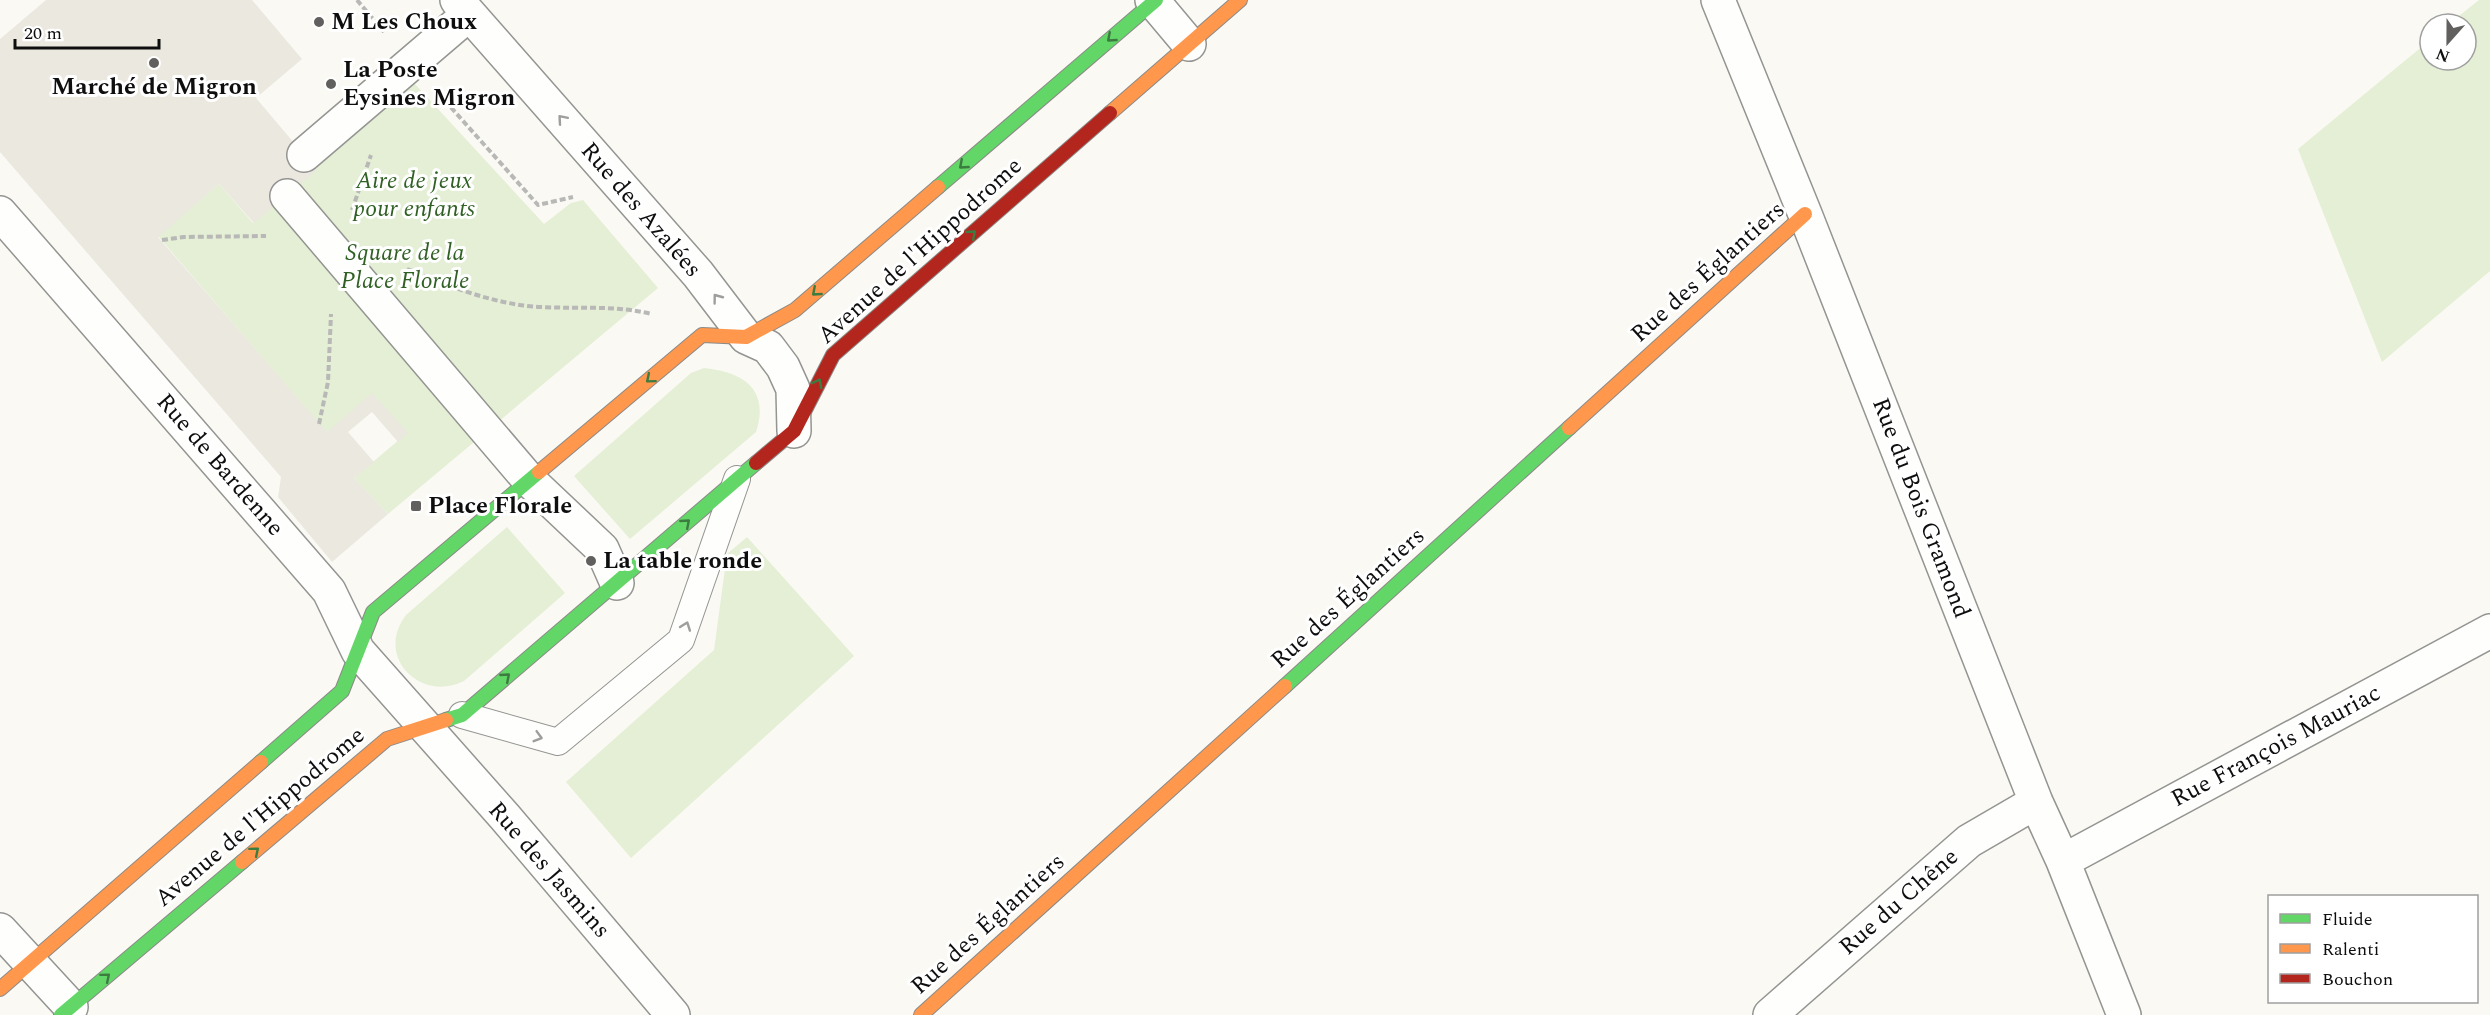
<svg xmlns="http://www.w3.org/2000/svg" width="2490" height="1015" viewBox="0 0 2490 1015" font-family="Spectral,serif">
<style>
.green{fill:#e4efd5}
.plaza{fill:#eae8df}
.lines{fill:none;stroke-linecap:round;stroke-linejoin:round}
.lane-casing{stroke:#949492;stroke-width:28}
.street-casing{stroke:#949492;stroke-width:36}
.fast-casing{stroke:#8b8a88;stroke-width:16}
.slow-casing{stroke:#8b8a88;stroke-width:16}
.jam-casing{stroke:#8b8a88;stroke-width:16}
.path{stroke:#b8b8b7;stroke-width:4;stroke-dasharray:6 3;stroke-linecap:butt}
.lane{stroke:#fefefd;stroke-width:26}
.street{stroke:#fefefd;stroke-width:33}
.fast{stroke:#63d668;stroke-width:14}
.slow{stroke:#ff974d;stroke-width:14}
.jam{stroke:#b3261e;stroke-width:14}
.oneway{stroke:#3d7c40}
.oneway2{stroke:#9e9e9d}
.poi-dot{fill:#61605e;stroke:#fff;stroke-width:2}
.labels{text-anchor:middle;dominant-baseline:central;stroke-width:6;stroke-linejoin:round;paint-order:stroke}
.poi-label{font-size:24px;font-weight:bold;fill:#0e0e0e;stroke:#fff;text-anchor:start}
.park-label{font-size:24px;font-style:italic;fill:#306024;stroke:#fff}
.street-label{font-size:24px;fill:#0e0e0e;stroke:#fff}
</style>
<rect width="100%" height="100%" fill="#faf9f4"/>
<!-- green -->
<path class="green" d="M2479,0H2490V271L2382,362L2298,149L2430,40V60H2466V24H2449Z
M414,83L544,224L571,203L583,200L658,288L388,514L354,478L407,433L372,394L327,433L158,236L219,184L253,223Z
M704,368C743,372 770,389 756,432L630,539L574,476L691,373Z
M507,527L565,593L464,681C421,703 374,657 406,615Z
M747,537L854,656L631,858L566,782L714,650L727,554Z"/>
<!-- plaza -->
<path class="plaza" d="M46,0H252L302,59L256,98L317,170L254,223L219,184L158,237L327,432L372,393L408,433L398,442L372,412L348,432L374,462L354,478L388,514L332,562L278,497L281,477L0,152V39Z"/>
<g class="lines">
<defs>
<path id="lane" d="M462,715L558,742L681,640L737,479"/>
<path id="street" d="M457,0L698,274L746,337L768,347L783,367L793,389L794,431
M1152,0L1189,44
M1718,0L1805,214L2036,802L2063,861L2124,1015
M304,155L469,14
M287,196L529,480L602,549L617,583
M0,213L329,591L358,651L505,817L673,1015
M2063,861L2490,631
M0,930L71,1007
M1770,1015L1969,841L2036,802"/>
<path id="fast" d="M938,187L1156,0
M1285,686L1569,428
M446,720L462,715L756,463
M261,762L342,691L373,612L539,472
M61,1015L242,862"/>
<path id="slow" d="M1110,113L1240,0
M1569,428L1805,214
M539,472L702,335L746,337L795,310L938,187
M242,862L387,739L446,720
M0,989L261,762
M921,1015L1285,686"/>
<path id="jam" d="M756,463L794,431L833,355L1110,113"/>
</defs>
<!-- lane casing -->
<use href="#lane" class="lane-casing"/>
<!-- street casing -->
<use href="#street" class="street-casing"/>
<!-- fast casing -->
<use href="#fast" class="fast-casing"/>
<!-- slow casing -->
<use href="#slow" class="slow-casing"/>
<!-- jam casing -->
<use href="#jam" class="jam-casing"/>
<!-- path -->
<path class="path" d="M357,0L384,32
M439,94L538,205L573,197
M352,210L371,155
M162,240L184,237L266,236
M407,269C449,286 495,305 541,307C579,309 614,305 652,314
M319,424L328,382L331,314"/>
<!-- lane -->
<use href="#lane" class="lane"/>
<!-- street -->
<use href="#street" class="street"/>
<!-- fast -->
<use href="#fast" class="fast"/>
<!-- slow -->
<use href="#slow" class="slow"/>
<!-- jam -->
<use href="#jam" class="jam"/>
</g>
<!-- one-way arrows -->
<defs><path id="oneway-chevron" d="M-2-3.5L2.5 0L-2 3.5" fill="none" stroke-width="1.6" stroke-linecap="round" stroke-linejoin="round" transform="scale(1.5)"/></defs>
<g class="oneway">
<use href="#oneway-chevron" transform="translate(1111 38) rotate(139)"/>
<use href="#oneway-chevron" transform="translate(963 165) rotate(139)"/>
<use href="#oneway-chevron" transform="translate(972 234) rotate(-41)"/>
<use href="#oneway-chevron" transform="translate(816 292) rotate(139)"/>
<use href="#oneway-chevron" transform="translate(650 379) rotate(140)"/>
<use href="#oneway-chevron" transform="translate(818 383) rotate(-62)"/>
<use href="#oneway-chevron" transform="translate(686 523) rotate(-41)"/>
<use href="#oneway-chevron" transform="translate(506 677) rotate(-41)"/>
<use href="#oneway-chevron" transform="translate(255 851) rotate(-40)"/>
<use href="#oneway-chevron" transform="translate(106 977) rotate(-40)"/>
</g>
<g class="oneway2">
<use href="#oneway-chevron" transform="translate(562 119) rotate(-131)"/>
<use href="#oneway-chevron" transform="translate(717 298) rotate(-127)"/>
<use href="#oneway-chevron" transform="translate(686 626) rotate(-70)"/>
<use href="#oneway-chevron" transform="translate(538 737) rotate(16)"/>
</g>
<!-- markers -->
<g class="poi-dot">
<circle cx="319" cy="22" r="6"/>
<circle cx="154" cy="63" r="6"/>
<circle cx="331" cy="84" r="6"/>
<rect x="410" y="500" width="12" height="12" rx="3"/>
<circle cx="591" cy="561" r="6"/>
</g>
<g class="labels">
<!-- poi labels -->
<g class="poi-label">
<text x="331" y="22">M Les Choux</text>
<text x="343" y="70">La Poste<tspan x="343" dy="28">Eysines Migron</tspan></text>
<text x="154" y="87" text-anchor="middle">Marché de Migron</text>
<text x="428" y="506">Place Florale</text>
<text x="603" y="561">La table ronde</text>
</g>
<!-- park labels -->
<g class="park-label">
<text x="414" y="181">Aire de jeux<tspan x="414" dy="28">pour enfants</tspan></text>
<text x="405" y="253">Square de la<tspan x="405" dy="28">Place Florale</tspan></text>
</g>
<!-- street labels -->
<g class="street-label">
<text transform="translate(641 210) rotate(49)">Rue des Azalées</text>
<text transform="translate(920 251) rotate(-42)">Avenue de l'Hippodrome</text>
<text transform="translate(1708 272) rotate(-42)">Rue des Églantiers</text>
<text transform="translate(220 465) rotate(49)">Rue de Bardenne</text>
<text transform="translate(1921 508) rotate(69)">Rue du Bois Gramond</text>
<text transform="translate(1348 598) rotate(-42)">Rue des Églantiers</text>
<text transform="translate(2276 746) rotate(-28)">Rue François Mauriac</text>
<text transform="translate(260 817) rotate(-40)">Avenue de l'Hippodrome</text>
<text transform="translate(549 870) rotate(49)">Rue des Jasmins</text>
<text transform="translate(1899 902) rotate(-41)">Rue du Chêne</text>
<text transform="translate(988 924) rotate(-42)">Rue des Églantiers</text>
</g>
</g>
<!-- legend -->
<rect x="2268" y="895" width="210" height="108" fill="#ffffff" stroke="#9f9f9f" stroke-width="1.5"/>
<rect x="2280" y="914" width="30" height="9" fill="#63d668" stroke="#9f9f9f" stroke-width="1.5"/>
<text x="2322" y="925" font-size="18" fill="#0e0e0e">Fluide</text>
<rect x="2280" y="944" width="30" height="9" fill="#ff974d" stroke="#9f9f9f" stroke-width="1.5"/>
<text x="2322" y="955" font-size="18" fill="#0e0e0e">Ralenti</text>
<rect x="2280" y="974" width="30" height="9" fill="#b3261e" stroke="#9f9f9f" stroke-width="1.5"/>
<text x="2322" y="985" font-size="18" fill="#0e0e0e">Bouchon</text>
<!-- north arrow -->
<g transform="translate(2448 42) rotate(201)"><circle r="28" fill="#ffffff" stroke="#9f9f9f" stroke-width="1.5"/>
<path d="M0-4.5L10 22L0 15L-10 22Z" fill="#61605e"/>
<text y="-9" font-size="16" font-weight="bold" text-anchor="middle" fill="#0e0e0e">N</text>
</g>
<!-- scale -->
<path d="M15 39v9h144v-9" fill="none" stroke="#0e0e0e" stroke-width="3"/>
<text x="24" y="39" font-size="18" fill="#0e0e0e" stroke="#ffffff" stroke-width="4.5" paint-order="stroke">20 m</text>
</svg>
